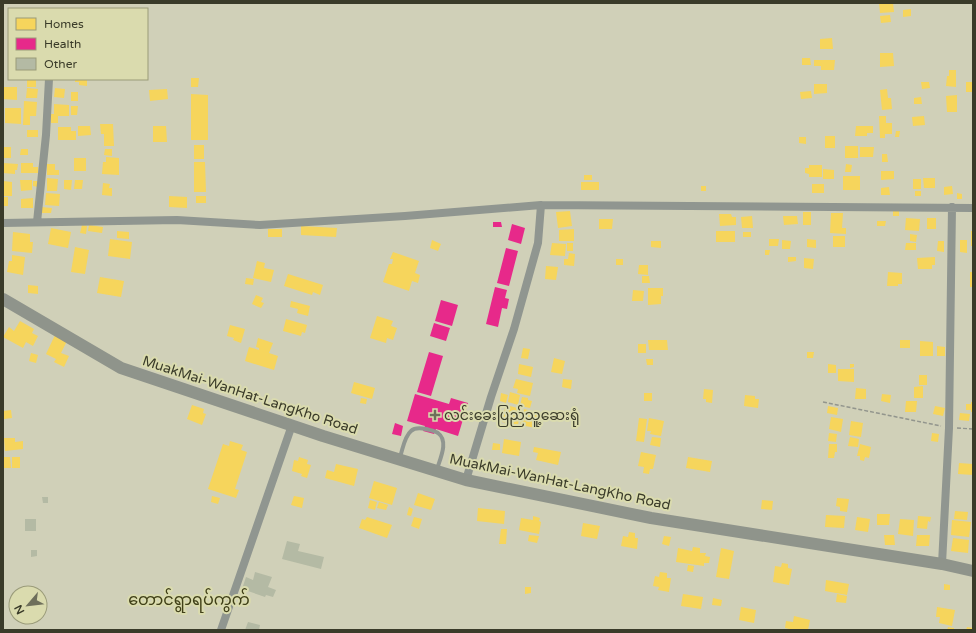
<svg xmlns="http://www.w3.org/2000/svg" width="976" height="633" viewBox="0 0 976 633" font-family="'Varela Round','Noto Sans Myanmar',sans-serif">
<style>
.homes{fill:#f6d55c}
.health{fill:#e7298a}
.building{fill:#b4baa4}
.lines{fill:none;stroke-linecap:round;stroke-linejoin:round}
.path{stroke:#92958d;stroke-width:1.5;stroke-dasharray:4 2;stroke-linecap:butt}
.lane{stroke:#909690;stroke-width:4}
.street{stroke:#909690;stroke-width:8}
.secondary{stroke:#8f948b;stroke-width:12}
.poi-dot{fill:#6e6f5b;stroke:#dadbae;stroke-width:1.5}
.labels{text-anchor:middle;dominant-baseline:central;stroke-width:4;stroke-linejoin:round;paint-order:stroke}
.street-label{font-size:14px;fill:#3a3b29;stroke:#dadbae}
.poi-label{font-size:14px;fill:#3a3b29;stroke:#dadbae;text-anchor:start}
.quarter-label{font-size:16px;fill:#404018;stroke:#dadbae}
</style>
<rect width="100%" height="100%" fill="#d0d0b8"/>
<!-- homes -->
<path class="homes" d="M879,3H893L894,12L880,13Z
M911,9V16L903,17V10Z
M890,15L891,22L881,23L880,16Z
M832,38L833,49H820V39Z
M880,53H893L894,66L880,67Z
M802,58H810L811,65H802Z
M814,60H835L834,70H821V66H814Z
M949,70H956V87L946,86L947,76H949Z
M191,78H199L198,87H191Z
M27,79H36V87H27Z
M75,79H87V86L79,85V82H75Z
M921,82H929L930,88L922,89Z
M966,82H973V92H966Z
M814,84H827V93L814,94Z
M4,87H17V100L3,99Z
M27,88L38,89L37,98H26Z
M55,88L65,89L64,98L54,97Z
M167,89L168,99L150,101L149,90Z
M887,89L888,98H891L892,109L882,110L880,90Z
M811,91L812,98L801,99L800,92Z
M71,92H78V101H71Z
M191,94L208,95V140H191Z
M957,95V112H947L946,96Z
M921,97L922,104H914V98Z
M24,101L37,102L36,116H30V125H23Z
M54,104L69,105V116H58V123H51V114H54Z
M71,106H78L77,115H71Z
M5,108H21V124L5,123Z
M879,116H886V123H892V134H885V138H880Z
M924,116L925,125L913,126L912,117Z
M100,124H113L114,146H104V134H101Z
M78,126H90L91,135L78,136Z
M153,126H166L167,142H153Z
M856,126H873V133H867V136H855Z
M58,127H71V131H76V140H58Z
M27,130H38V137H27Z
M896,131H900L899,137H895Z
M825,136H835V148H825Z
M799,137H806V144L799,143Z
M194,145H204V159H194Z
M845,146H858V158H845Z
M3,147H11V158H3Z
M860,147H874L873,157H860Z
M21,149H28V155H20Z
M105,149H112V156L104,155Z
M882,154H887L888,162H882Z
M106,157L119,158V175L102,174L103,162H106Z
M74,158H86V171H74Z
M194,162H205L206,192H194Z
M3,163L18,164L17,170H15V174L3,173Z
M21,163H33V167H38V173H21Z
M47,164H55V170H59V175H47Z
M846,164L852,165L851,172H845Z
M809,165H822V177H809V174L805,173V168H809Z
M823,169L834,170V179H823Z
M881,171H894V179L881,180Z
M584,175H592V180H584Z
M843,176H860V190H843Z
M47,178L58,179L57,191H47Z
M923,178H935V188H924Z
M913,179H921V189H913Z
M20,180H32V190L21,191Z
M64,180H72L71,190L64,189Z
M75,180H83L82,189H74Z
M3,181L12,182V196H3Z
M33,181H38V187L33,186Z
M581,182H599V190H581Z
M103,183L110,184L109,188H112V196L102,195Z
M812,184H824V193H812Z
M701,186H706V191H701Z
M952,186L953,194L944,195V187Z
M889,187L890,195H881V188Z
M915,191H921V196H915Z
M46,193L60,194L59,206L45,205Z
M957,193L962,194V199H957Z
M169,196L187,197V208L169,207Z
M196,196H206V203H196Z
M3,197H8V206H3Z
M33,198V208H21V199Z
M41,207L52,208L51,213H41Z
M893,210H899V216H893Z
M570,211L572,226L558,228L556,212Z
M803,212H811V225H803Z
M831,213H843L842,228H846V234L830,233Z
M719,214H731L732,217H736V225L720,226Z
M752,216L753,228H742L741,217Z
M783,216H797L798,224L784,225Z
M906,218L920,219L919,231L905,230Z
M927,218H936V229H927Z
M599,219H613L612,229H599Z
M877,221H886L885,226H877Z
M82,225L87,226L86,234L80,233Z
M89,225L103,227L102,233L88,231Z
M301,226L337,228L336,237L301,235Z
M51,228L71,232L68,248L48,244Z
M268,229H282V237H268Z
M574,229V241H559V230Z
M117,231L129,232V239L117,238Z
M716,231H735V242H716Z
M971,231H973V246H971Z
M13,232L30,234V242H33L32,253L12,251Z
M743,232H751V237H743Z
M910,234L917,235L916,242L910,241Z
M833,236H845V247H833Z
M110,239L132,242L130,259L108,256Z
M769,239H779L778,246H769Z
M807,239L816,240V248L807,247Z
M432,240L441,244L438,251L430,248Z
M782,240L791,241L790,249H782Z
M960,240H967V253L960,252Z
M651,241H661V248L651,247Z
M938,241H944V252L937,251Z
M552,243L566,244L565,256L550,255Z
M567,243H573V251H567Z
M906,243H916V250H905Z
M75,247L89,250L85,274L71,272Z
M765,250H770L769,255H765Z
M393,252L419,261L415,273L420,275L418,283L412,281L409,291L383,282L389,264H392L393,259H390Z
M569,253L575,254L574,266L564,265V259H568Z
M12,255L25,257L23,275L7,272L9,261H12Z
M788,257H796V261L788,262Z
M935,257V265H932V269H918L917,258Z
M804,258L814,259L813,269L804,268Z
M616,259H623V265H616Z
M257,261L265,263L264,268L274,270L271,282L253,278Z
M639,265H648V275L638,274Z
M546,266L558,267L556,280L545,279Z
M888,272L902,273V284H898V286H887Z
M970,272H973V287H970Z
M288,274L323,285L320,295L313,292L312,295L284,286Z
M642,276H649L650,283H642Z
M100,277L124,281L121,297L97,293Z
M246,278L254,279L253,285L245,284Z
M28,285L38,286V294L28,293Z
M648,288H663V296H661V304L648,305Z
M633,290L644,291L643,301H632Z
M256,295L263,298L261,302L264,303L261,308L252,304Z
M291,301L310,306L308,316L297,313L298,309L290,307Z
M377,316L393,321L391,326L397,328L393,340L387,338L386,343L370,338Z
M286,319L307,325L305,333L302,332L301,336L283,331Z
M20,321L34,329L32,333L38,336L33,346L26,342L23,348L3,337L9,327L14,331Z
M230,325L245,329L241,343L233,340L234,338L227,336Z
M55,335L67,341L61,353L69,356L64,367L54,362L56,359L46,354Z
M258,338L273,343L269,353L278,356L274,370L245,361L249,347L259,350V348L256,347Z
M648,340H667L668,350H649Z
M900,340H910V348H900Z
M920,341L933,342V356H920Z
M638,344H646V353H638Z
M937,346L945,347V356H937Z
M523,348L530,349L528,359L521,358Z
M807,352H814L813,358H807Z
M31,353L38,355L36,363L29,361Z
M554,358L565,361L562,374L551,372Z
M646,359H653V365H647Z
M519,364L533,367L531,377L518,374Z
M828,364L836,365V373H828Z
M850,364H854V367L850,368Z
M838,369H854V382L838,381Z
M919,375H927V385H919Z
M516,379L533,383L530,396L517,393L518,389L513,388Z
M563,379L572,380L571,389L562,387Z
M354,382L375,388L372,399L351,393Z
M923,386V398H914V387Z
M856,388L866,389V399H855Z
M704,389L713,390L712,403L706,402V399H703Z
M510,392L520,395L518,405L508,402Z
M501,393L508,395L506,403L500,401Z
M644,393H652V401H644Z
M882,394L891,395L890,403L881,401Z
M745,395L755,396V399H759L758,408L744,406Z
M522,397L528,398V400L532,401L530,408L520,406Z
M361,398L367,399L366,404L360,403Z
M906,401H917L916,412H905Z
M971,402H973V412H971V410H966V404H971Z
M192,405L204,409L203,413L206,414L202,425L187,419Z
M510,406L521,409L518,425L502,422L505,408L509,409Z
M828,406L838,408L837,415L827,413Z
M935,406L945,408L943,416L933,414Z
M524,409L540,413L536,428L520,425Z
M11,410L12,418L4,419L3,411Z
M960,413L970,414L969,421L959,420Z
M831,417L843,419L841,432L829,429Z
M639,418L647,419L644,442L636,441Z
M649,418L664,421L661,436L650,434L651,431H647Z
M851,421L863,423L861,437L849,435Z
M829,433L837,434L836,442L828,441Z
M932,433L939,434L938,442L931,441Z
M652,437L661,438L660,447L650,445Z
M850,437L859,439L858,447L848,446Z
M4,438H15V442L23,441V449L5,451Z
M504,439L521,442L519,456L502,453Z
M230,441L243,445L241,450L247,452L235,489L239,490L236,498L208,489L223,444L229,446Z
M493,443L500,444V450H492Z
M829,444H837V452H835L834,458H828Z
M860,444L871,447L869,458L865,457L864,461L860,460V456H857Z
M534,447L561,452L558,465L536,460L538,453L533,452Z
M641,452L656,455L653,469H650L649,474L643,473L644,467L638,466Z
M3,457H10L11,468H3Z
M12,457H20V468H12Z
M299,457L308,460L307,464L311,465L307,478L301,476L302,474L292,471L294,460L298,461Z
M688,457L712,461L710,472L686,468Z
M959,463L973,464V475L958,474Z
M336,464L358,469L354,486L325,478L327,470L334,472Z
M374,481L397,488L392,505L369,498Z
M418,493L435,499L431,510L414,505Z
M212,496L220,498L218,504L211,502Z
M294,496L304,498L302,508L291,505Z
M837,498L849,499L847,512L840,511V507L836,506Z
M370,500L377,502L375,510L368,508Z
M762,500L773,501L772,510L761,509Z
M379,502L388,505L386,510L377,508Z
M409,507L413,509L411,516L407,515Z
M478,508L505,511L504,524L477,521Z
M955,511L968,512L967,520L954,519Z
M877,514H890L889,525H877Z
M826,515L845,516L844,528L825,527Z
M533,516L540,518L539,521L541,522L539,534L519,530L521,518L533,520Z
M918,516L931,517L930,522L928,521L927,529L917,528Z
M367,517L392,525L387,538L359,528L362,519L365,520Z
M414,517L422,519L419,529L411,526Z
M857,517L870,519L868,532L855,530Z
M900,519L914,520L913,536L898,534Z
M952,520L971,522L969,537L951,535Z
M583,523L600,526L597,539L581,536Z
M501,529H507L506,544H499Z
M629,532L635,533V538H638L637,549L621,546L623,536L628,537Z
M529,535L539,536L537,543L528,541Z
M884,535H894L895,545H885Z
M917,535H930L929,546H916Z
M664,536L671,537L669,546L662,544Z
M953,538L969,540L968,553L951,551Z
M693,547L700,548V553H706L705,556L710,557L709,563H704V566L676,562L678,548L692,551Z
M721,548L734,551L729,579L716,577Z
M782,563L788,564V568L792,569L789,585L773,582L775,566L781,567Z
M688,565L694,566L693,572L687,571Z
M660,572L667,573V578H671L669,592L658,590L659,587L653,586L655,576L659,577Z
M826,580L849,584L847,595L825,591Z
M944,584L950,585V590H944Z
M525,587H531V593L525,594Z
M683,594L703,597L701,609L681,606Z
M837,594L847,596L846,603L836,602Z
M713,598L722,600L721,606L712,605Z
M741,607L756,610L754,623L739,620Z
M937,607L955,610L952,626L939,623L940,617H936Z
M794,616L810,620L808,630H793L785,628L786,621L793,622Z
M948,627L954,628V630H947Z
M967,627L973,628V630H966Z"/>
<!-- health -->
<path class="health" d="M493,222H501L502,227H493Z
M512,224L525,228L521,244L508,240Z
M506,248L518,251L509,286L497,283Z
M495,287L507,290L505,298L509,299L507,309L502,308L498,327L486,324Z
M441,300L458,305L452,326L435,321Z
M434,323L450,328L446,341L430,336Z
M429,352L443,356L431,396L417,392Z
M415,394L449,404L451,398L468,403L458,436L436,429L434,434L423,431L425,426L407,421Z
M395,423L403,426L401,436L392,434Z"/>
<!-- building -->
<path class="building" d="M42,497H48V503H43Z
M25,519H36V531H25Z
M287,541L300,544L298,551L324,557L321,569L282,559Z
M31,550H37V556L31,557Z
M255,572L272,577L268,587L276,590L273,597L266,595L265,597L242,589L246,577L253,580Z
M248,622L260,625L259,630H245Z"/>
<g class="lines">
<!-- path -->
<path class="path" d="M823,402L941,426
M957,428L973,429"/>
<!-- lane -->
<path class="lane" d="M400,457C403,449 404,437 411,431C415,427 421,428 426,429C429,430 435,431 438,433C449,441 440,459 437,469"/>
<!-- street -->
<path class="street" d="M37,222L46,135L49,79
M3,223L177,220L260,225L405,216L541,205L973,208
M466,480L491,397L514,329L538,243L541,205
M942,564L949,428L952,207
M221,630L292,425"/>
<!-- secondary -->
<path class="secondary" d="M3,299L121,368L323,436L466,480L651,518L942,564L973,571"/>
</g>
<!-- markers -->
<path class="poi-dot" d="M433 409h4v4h4v4h-4v4h-4v-4h-4v-4h4z"/>
<g class="labels">
<!-- street labels -->
<g class="street-label">
<text transform="translate(250 395) rotate(18)">MuakMai-WanHat-LangKho Road</text>
<text transform="translate(560 482) rotate(12)">MuakMai-WanHat-LangKho Road</text>
</g>
<!-- poi labels -->
<g class="poi-label">
<text x="444" y="415">လင်းခေးပြည်သူ့ဆေးရုံ</text>
</g>
<!-- quarter labels -->
<g class="quarter-label">
<text x="189" y="600">တောင်ရွာရပ်ကွက်</text>
</g>
</g>
<!-- border -->
<rect width="976" height="633" fill="none" stroke="#3a3b29" stroke-width="8"/>
<!-- legend -->
<rect x="8" y="8" width="140" height="72" fill="#dadbae" stroke="#9a9b79"/>
<rect x="16" y="18" width="20" height="12" fill="#f6d55c" stroke="#9a9b79"/>
<text x="44" y="28" font-size="12" fill="#3a3b29">Homes</text>
<rect x="16" y="38" width="20" height="12" fill="#e7298a" stroke="#9a9b79"/>
<text x="44" y="48" font-size="12" fill="#3a3b29">Health</text>
<rect x="16" y="58" width="20" height="12" fill="#b4baa4" stroke="#9a9b79"/>
<text x="44" y="68" font-size="12" fill="#3a3b29">Other</text>
<!-- north arrow -->
<g transform="translate(28 605) rotate(242)"><circle r="19" fill="#dadbae" stroke="#9a9b79"/>
<path d="M0-3L7 15L0 10L-7 15Z" fill="#6e6f5b"/>
<text y="-6" font-size="11" font-weight="bold" text-anchor="middle" fill="#3a3b29">N</text>
</g>
</svg>
